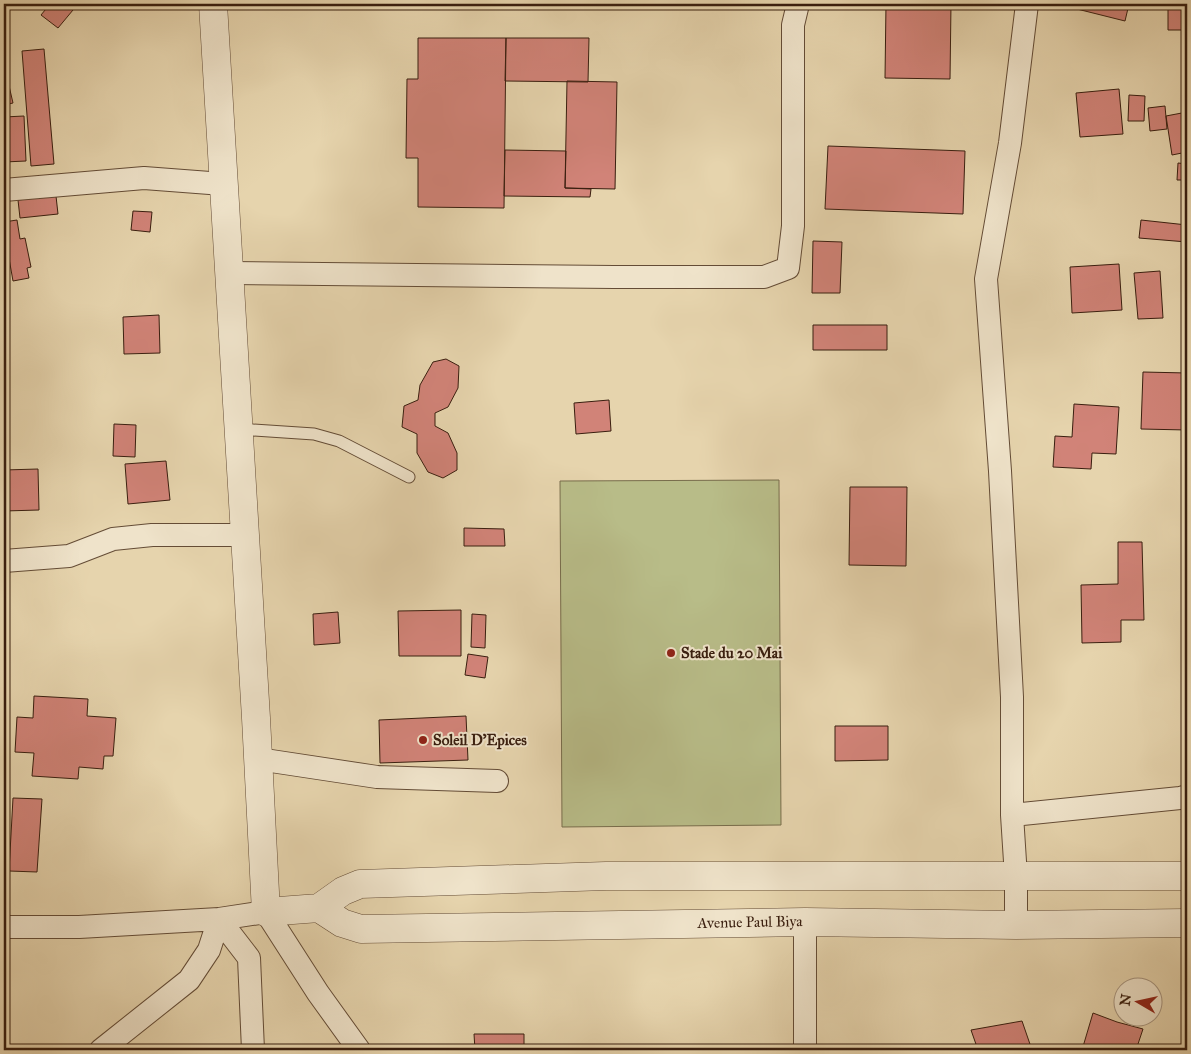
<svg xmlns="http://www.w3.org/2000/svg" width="1191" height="1054" viewBox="0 0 1191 1054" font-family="'IM FELL Great Primer',serif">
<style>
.green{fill:#b8bc88;stroke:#786d4c}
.building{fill:#d18378;stroke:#391e0f}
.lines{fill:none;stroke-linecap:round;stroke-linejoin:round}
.service-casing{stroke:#644c36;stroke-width:13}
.minor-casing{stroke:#644c36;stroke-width:24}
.tertiary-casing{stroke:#644c36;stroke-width:29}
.service{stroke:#efe3ca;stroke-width:11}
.minor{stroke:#efe3ca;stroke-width:22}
.tertiary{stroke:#efe3ca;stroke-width:28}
.poi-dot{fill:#8f2418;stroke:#efe3ca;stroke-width:2}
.labels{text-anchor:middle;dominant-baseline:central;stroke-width:4;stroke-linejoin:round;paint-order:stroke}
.poi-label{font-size:15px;font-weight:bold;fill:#391e0f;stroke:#efe3ca;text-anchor:start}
.street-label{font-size:15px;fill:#391e0f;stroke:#efe3ca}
</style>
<rect width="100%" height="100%" fill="#e6d4ad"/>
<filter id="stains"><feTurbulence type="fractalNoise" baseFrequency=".004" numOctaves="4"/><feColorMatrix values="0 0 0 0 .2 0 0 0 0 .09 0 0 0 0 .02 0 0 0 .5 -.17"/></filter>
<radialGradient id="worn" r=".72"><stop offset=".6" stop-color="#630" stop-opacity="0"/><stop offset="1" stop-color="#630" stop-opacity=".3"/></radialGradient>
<!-- green -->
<path class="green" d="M779,480L781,825L562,827L560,481Z"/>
<!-- building -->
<path class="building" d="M50,4H78L58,28L41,15Z
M886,4H951L950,79L885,78Z
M1057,4H1129L1125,21Z
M1168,4H1187V30H1168Z
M418,38H506L504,208L418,207V158H406L407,79H418Z
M506,38H589L588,82L505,81Z
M44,49L54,164L31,166L22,51Z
M4,73H6L13,103L4,105Z
M567,81L617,82L615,189L565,188Z
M1119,89L1123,134L1080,137L1076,93Z
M1129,95L1145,96L1144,121H1128Z
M1165,106L1167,129L1150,131L1148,108Z
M1187,112V152L1172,155L1166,116Z
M24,116L26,161L4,162V117Z
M828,146L965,151L963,214L825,209Z
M505,150L566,151L565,188L591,189L590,197L504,196Z
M1178,163L1187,164V180H1177Z
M56,196L58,214L20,218L18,200Z
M133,211L152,212L150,232L131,230Z
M17,220L20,239L25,238L31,267L27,268L29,278L13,281L4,230V222Z
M1141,220L1187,225V242L1139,238Z
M813,241L842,242L840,293H812Z
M1119,264L1122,310L1072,313L1070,267Z
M1160,271L1163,318L1138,319L1134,273Z
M159,315L160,353L124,354L123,317Z
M813,325H887V350H813Z
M446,359L459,366L458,388L448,407L435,413V426L448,433L457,453V470L443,478L428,472L417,453V434L402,427L404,406L418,400L420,385L433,362Z
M1143,372L1187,373V430L1141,429Z
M609,400L611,431L576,434L574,403Z
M1074,404L1119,407L1116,454L1092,453L1091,469L1053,467L1055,436L1072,437Z
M114,424L136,425L135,457L113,456Z
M166,461L170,500L128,504L125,464Z
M38,469L39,510L4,511V470Z
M850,487H907L906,566L849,565Z
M464,528L504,529L505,546H464Z
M1118,542H1142L1144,620H1121V642L1082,643L1081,585L1118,584Z
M461,610V656H399L398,611Z
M338,612L340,643L314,645L313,614Z
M472,614L486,615L485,648L471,647Z
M468,654L488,657L485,678L465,675Z
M34,696L88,699L87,716L116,718L113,756H104L103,769L79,767L78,779L32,776L34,753L15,752L17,717L33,718Z
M466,716L468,760L380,763L379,720Z
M835,726H888V760L835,761Z
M13,798L42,799L37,872L9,871Z
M1093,1013L1117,1022L1143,1029L1136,1050H1082Z
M1022,1021L1032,1050H978L971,1030Z
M474,1034H524V1050H475Z"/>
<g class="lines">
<defs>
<path id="service" d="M238,429L314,434L339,441L409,477"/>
<path id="minor" d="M4,190L144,178L223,184
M228,273L614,277H764L788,268L793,226V25L798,4
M4,561L69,556L113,539L152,535H244
M258,759L377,777L497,781
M1012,815L1180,798L1187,796
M219,919L249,958L253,1050
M805,922V1050
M1016,925V877L1012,815V697L1000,471L986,279L1010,143L1027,4
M4,927H79L219,919L266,912L318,993L359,1050
M101,1050L189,980L209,950L219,919"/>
<path id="tertiary" d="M213,4L256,718L266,912L319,908L343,891L360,884L606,876H1187
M319,908L342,923L361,929L805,922L1016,925L1187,923"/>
</defs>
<!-- service casing -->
<use href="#service" class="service-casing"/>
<!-- minor casing -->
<use href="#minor" class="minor-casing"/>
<!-- tertiary casing -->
<use href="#tertiary" class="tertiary-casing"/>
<!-- service -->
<use href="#service" class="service"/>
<!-- minor -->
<use href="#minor" class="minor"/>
<!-- tertiary -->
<use href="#tertiary" class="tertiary"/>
</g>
<!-- markers -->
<g class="poi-dot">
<circle cx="671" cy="653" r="5"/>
<circle cx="423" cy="740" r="5"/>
</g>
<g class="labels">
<!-- poi labels -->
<g class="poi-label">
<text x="681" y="653">Stade du 20 Mai</text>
<text x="433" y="740">Soleil D'Epices</text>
</g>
<!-- street labels -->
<g class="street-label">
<text transform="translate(750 922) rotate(-1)">Avenue Paul Biya</text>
</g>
</g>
<!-- margin -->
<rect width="1191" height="1054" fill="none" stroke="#e6d4ad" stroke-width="20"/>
<rect x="5" y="5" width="1181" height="1044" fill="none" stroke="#391e0f" stroke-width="2.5"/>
<rect x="10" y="10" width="1171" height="1034" fill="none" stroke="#391e0f"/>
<!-- north arrow -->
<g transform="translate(1138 1002) rotate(279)"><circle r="24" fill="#efe3ca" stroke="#a6947f"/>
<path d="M0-4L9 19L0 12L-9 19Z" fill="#8f2418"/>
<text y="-8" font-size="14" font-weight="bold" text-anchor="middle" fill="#391e0f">N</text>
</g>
<rect width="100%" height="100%" filter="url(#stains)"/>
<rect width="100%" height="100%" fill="url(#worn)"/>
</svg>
